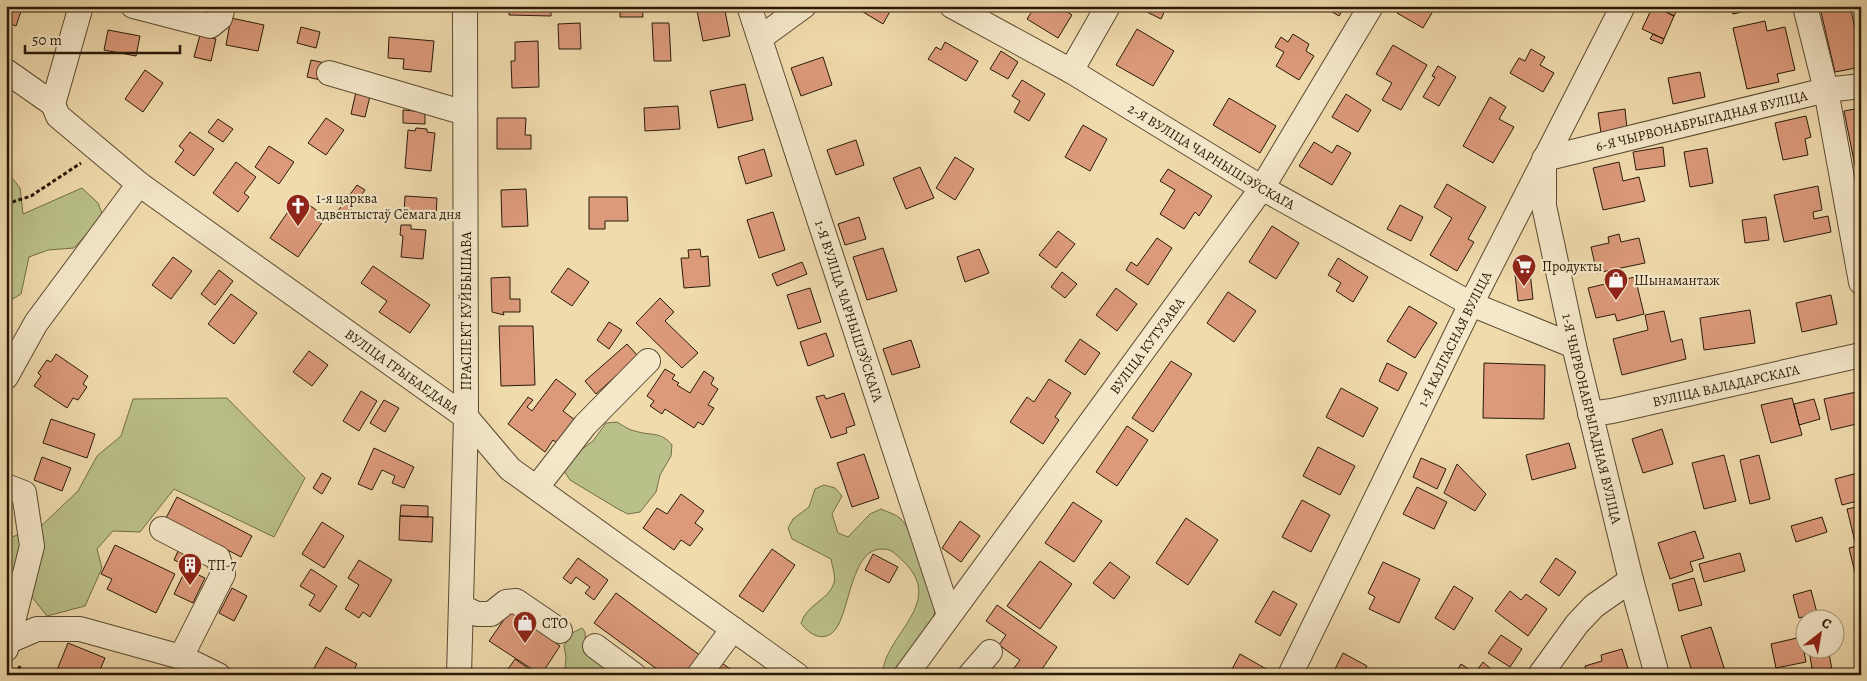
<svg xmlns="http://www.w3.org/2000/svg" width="1867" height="681" viewBox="0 0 1867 681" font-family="Alegreya,serif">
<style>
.green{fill:#bac089;stroke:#726d48}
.building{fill:#dc9a7b;stroke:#291a08}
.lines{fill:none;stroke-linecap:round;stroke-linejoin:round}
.minor-casing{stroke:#5b4a31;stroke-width:26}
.path{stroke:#291a08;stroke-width:3;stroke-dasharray:4 2.5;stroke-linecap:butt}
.minor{stroke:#f5e8ca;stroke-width:24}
.labels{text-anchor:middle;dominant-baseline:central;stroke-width:4.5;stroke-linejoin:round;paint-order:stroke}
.street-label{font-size:14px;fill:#291a08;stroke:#f5e8ca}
.poi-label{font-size:14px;fill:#291a08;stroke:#f5e8ca;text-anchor:start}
</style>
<rect width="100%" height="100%" fill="#f0dbad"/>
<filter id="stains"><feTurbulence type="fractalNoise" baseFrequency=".004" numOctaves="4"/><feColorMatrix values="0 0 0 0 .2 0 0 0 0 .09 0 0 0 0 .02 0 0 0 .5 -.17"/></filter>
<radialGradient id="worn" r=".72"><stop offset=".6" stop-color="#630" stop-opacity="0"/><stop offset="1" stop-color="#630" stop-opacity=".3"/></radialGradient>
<!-- green -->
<path class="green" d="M6,170L20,188L23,214L82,188L98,203L103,216L74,248L48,250L29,257L21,294L6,303Z
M227,398L305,478L274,537L174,489L140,532L113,531L97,549L102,568L85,606L47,616L32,597L37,558L6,601V539L40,527L78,491L97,456L121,436L133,399Z
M617,422C622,425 629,430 635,431C650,436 661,431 672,445L671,456L660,475L656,492L640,512L628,514L618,509L570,480L564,471L567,460L593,441L606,423Z
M824,485L835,488L842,496L832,514L838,533L848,537L870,514L881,509C887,512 896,514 901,519C916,536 940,593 934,615C927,638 908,658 893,675L883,670C888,633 945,602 904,562C897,556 893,549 883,549C851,547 850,612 835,630C824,643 809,635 801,623C807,604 829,600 834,583C836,576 832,566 831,559L792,539L788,528L793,519L809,507L815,489Z
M582,628L585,632L586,648L623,675H555L565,668L566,657L564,646L572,633Z"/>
<!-- building -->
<path class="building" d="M6,6L22,8L16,26L6,22Z
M509,6H551V16L509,15Z
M620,6H642L643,17H620Z
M696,6H724L730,36L703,41Z
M860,6H893L883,24L858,9Z
M1035,6H1058L1072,15L1058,38L1027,19Z
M1135,6H1167L1161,19Z
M1300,6H1314L1310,12Z
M1322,6H1345L1339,16Z
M1401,6H1436L1423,28L1397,13Z
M1653,6L1674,16L1664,39L1642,29Z
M1654,6H1679L1674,16Z
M1731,6H1768L1733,14Z
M1850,6L1861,54V67L1835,72L1821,12Z
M231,18L264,25L258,51L226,45Z
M1765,21L1767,31L1785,27L1795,70L1777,74L1779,82L1747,89L1733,28Z
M580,23L581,49H559L558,24Z
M652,23H669L671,61H654Z
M301,27L320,32L316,48L297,43Z
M1137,29L1174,51L1153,86L1116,65Z
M108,30L140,36L136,56L104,50Z
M1293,34L1309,44L1306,51L1314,56L1299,80L1276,66L1284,52L1275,47L1281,37L1288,42Z
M1653,34L1664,39L1662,44L1650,39Z
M200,35L216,39L211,61L194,57Z
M389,37L434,41L431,72L403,69L404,59L388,58Z
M538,41L539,87L512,88L511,61H515V42Z
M945,42L978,61L966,81L928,59L936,47L941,50Z
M1393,45L1427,65L1401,110L1382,100L1392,83L1376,74Z
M1531,49L1545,57L1540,65L1554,73L1543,92L1510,73L1519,58L1525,61Z
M1001,51L1018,62L1008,79L990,69Z
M823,57L832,85L801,96L791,68Z
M311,60L325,63L321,80L307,77Z
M1438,66L1456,77L1439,106L1423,97L1435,77L1432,76Z
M145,70L163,83L143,112L125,99Z
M1700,72L1705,97L1673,104L1668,78Z
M1022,80L1045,94L1029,121L1014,112L1020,101L1012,96Z
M745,84L753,120L718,128L710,91Z
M356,92L370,96L365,117L351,114Z
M1346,94L1371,110L1358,132L1332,117Z
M1490,97L1506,107L1499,119L1514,127L1493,163L1463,146Z
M1229,98L1276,126L1260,153L1213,125Z
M678,106L680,129L645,131L644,108Z
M1861,108V165L1855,166L1844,111Z
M1625,109L1627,129L1601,133L1598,113Z
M403,110L425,112V124L403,123Z
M1806,116L1811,137L1805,139L1808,155L1783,160L1775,123Z
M326,118L344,130L326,155L308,143Z
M497,118H526L525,135H531V149H497Z
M218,119L233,129L223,142L208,132Z
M1083,125L1107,139L1090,171L1065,157Z
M416,128L427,129V132L435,133L431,171L405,168L408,130L415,131Z
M190,132L214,149L194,176L175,162L184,150L179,146Z
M856,140L864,165L836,175L827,150Z
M1314,142L1332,153L1337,145L1351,153L1332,185L1299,166Z
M269,146L294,162L279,184L255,167Z
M1663,147L1665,166L1636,170L1633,152Z
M1707,148L1713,183L1690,187L1684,152Z
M764,149L772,176L746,184L738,157Z
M955,157L974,169L955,200L936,188Z
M236,162L256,177L244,193L249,197L238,212L213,193Z
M1619,162L1623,181L1639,177L1645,201L1603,210L1593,168Z
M920,167L934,198L906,209L893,178Z
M1168,169L1212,196L1199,216L1195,212L1184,229L1160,214L1175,190L1160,181Z
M1861,180V212L1854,181Z
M1447,184L1486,207L1468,239L1474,242L1457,271L1430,255L1452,218L1434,207Z
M357,185L365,190L343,221L335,215Z
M1818,186L1822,210L1813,212L1814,219L1828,216L1831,232L1784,242L1774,195Z
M526,189L528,226L502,227L501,190Z
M405,196L437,198L436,217L404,215Z
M298,197L326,217L298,257L270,238Z
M589,197H627L628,221H605V229H589Z
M1400,205L1423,217L1411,241L1387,229Z
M773,212L785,250L759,258L747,220Z
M859,217L866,239L845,245L838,224Z
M1766,217L1769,240L1745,243L1742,220Z
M401,225H411V229L426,230L423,259L401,257L403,236L400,235Z
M1272,226L1299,243L1276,279L1249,262Z
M1058,231L1075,244L1056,268L1039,255Z
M1619,234L1621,242L1639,238L1645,263L1597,273L1591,247L1609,243L1608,237Z
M1157,238L1172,248L1148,285L1126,270L1131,262L1137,266Z
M883,248L897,291L867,300L853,257Z
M700,249L701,257L708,256L710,286L684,288L681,258H689L688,250Z
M979,249L989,273L965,282L957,257Z
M173,257L192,271L171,299L152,285Z
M1338,258L1368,277L1353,302L1336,291L1341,283L1328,275Z
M802,262L807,274L777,286L772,274Z
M373,266L430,305L410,333L379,312L387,301L361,283Z
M568,268L589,282L572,306L551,292Z
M219,270L233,281L215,305L201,294Z
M1062,272L1077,284L1065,298L1051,287Z
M1530,272L1533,299L1518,301L1515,274Z
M510,277V299H520V312H503L504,315L492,312L491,278Z
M1635,277L1644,314L1617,321L1615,314L1596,318L1588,288Z
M810,288L821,322L798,329L787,295Z
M1116,288L1137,304L1117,331L1096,315Z
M1228,292L1256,311L1234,342L1207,323Z
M231,294L257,313L234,344L208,324Z
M1831,295L1837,324L1802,332L1796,303Z
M660,298L674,312L665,321L698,353L682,368L636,323Z
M1409,306L1437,323L1415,358L1387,341Z
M1750,310L1755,343L1704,350L1700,318Z
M1664,311L1671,342L1682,339L1686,359L1622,375L1613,339L1648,330L1645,315Z
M609,322L622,330L609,349L597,340Z
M499,326H533L535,385L501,386Z
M826,333L834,356L808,366L800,342Z
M1080,339L1100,353L1085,375L1065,361Z
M911,340L920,367L892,375L883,349Z
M627,344L638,356L596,394L585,381Z
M309,351L328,365L312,386L293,372Z
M56,354L88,376L83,384L87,387L78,400L73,398L67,408L34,386L41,376L38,373L47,360L51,362Z
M1171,361L1192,374L1153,432L1132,418Z
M1387,363L1407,373L1398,391L1379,381Z
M1484,363L1545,365L1544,419L1483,418Z
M665,369L675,375L672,379L679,383L677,385L690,393L704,371L714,378L711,384L718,389L708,405L714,408L703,425L698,422L694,428L665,409L662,414L650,406L654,401L647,396Z
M556,379L576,394L563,411L575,420L557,443L553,440L545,452L508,424L528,397L533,400L527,407L532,411Z
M1049,379L1071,393L1055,417L1059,420L1043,444L1010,422L1027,397L1034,402Z
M1341,388L1378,408L1363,437L1326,417Z
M361,391L377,401L359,431L343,421Z
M1861,391V423L1831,430L1824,399Z
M844,393L855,425L846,428L847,433L831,438L816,397L824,395L826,399Z
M1792,398L1802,435L1771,443L1761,405Z
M1814,399L1820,419L1799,425L1794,404Z
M384,400L399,408L385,432L370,423Z
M51,419L95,434L87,458L43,443Z
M1127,426L1148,440L1117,486L1096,472Z
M1662,429L1673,464L1643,473L1632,439Z
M1569,443L1576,468L1532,480L1526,455Z
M1318,447L1355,466L1340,495L1303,476Z
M374,448L414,467L404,488L392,483L395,476L382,470L372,490L358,484Z
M864,454L879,498L852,507L837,463Z
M1724,455L1736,501L1704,509L1692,463Z
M1759,455L1770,499L1750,504L1740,460Z
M42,457L71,468L62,491L34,480Z
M1421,458L1446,469L1437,489L1413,477Z
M1457,464L1486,494L1475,511L1444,493Z
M1861,472V500L1842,505L1835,479Z
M322,473L331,478L322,494L313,488Z
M1417,487L1447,502L1434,529L1403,514Z
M681,494L704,511L695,523L703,529L690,546L681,540L674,550L643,528L657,508L667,514Z
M177,497L252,536L241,557L166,518Z
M1302,500L1330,515L1311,552L1282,537Z
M1073,502L1102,521L1074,562L1045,543Z
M401,505L428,506V517L400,516Z
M1861,506V545L1856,546L1847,509Z
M400,516L433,517L432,542L399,540Z
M1822,517L1827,532L1796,542L1791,526Z
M1186,518L1218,540L1188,585L1156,563Z
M960,521L980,536L961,562L942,548Z
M322,522L344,536L324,568L302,554Z
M1695,531L1704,558L1690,562L1693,571L1670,579L1658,543Z
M115,545L175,574L156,613L107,589L112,579L101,574Z
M1861,545V571L1855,573L1849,548Z
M179,549L193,555L188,567L174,560Z
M772,549L795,565L763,612L739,596Z
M1740,553L1745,571L1704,582L1699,564Z
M873,554L898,567L889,583L865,570Z
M578,558L608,580L594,600L585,593L590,587L576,577L571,584L563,578Z
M1556,558L1576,572L1559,596L1540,582Z
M359,560L392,580L370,617L363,612L359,618L345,609L359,585L348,578Z
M1040,561L1072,584L1040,629L1007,606Z
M1110,562L1130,577L1114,599L1093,583Z
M1383,562L1420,579L1399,623L1369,609L1375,597L1368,593Z
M186,569L205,578L193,603L174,594Z
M311,569L337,586L320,612L309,605L315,595L300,586Z
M1694,578L1702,605L1679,611L1672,584Z
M1454,586L1473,598L1454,630L1435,618Z
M232,588L247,596L234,621L219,613Z
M1811,590L1817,613L1799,618L1793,595Z
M1273,591L1297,604L1280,636L1255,622Z
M1510,591L1521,600L1526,594L1547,609L1528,636L1495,611Z
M616,593L701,656L687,675H665L594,623Z
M997,605L1057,647L1038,675H1009L1020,660L999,645L1006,635L986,621Z
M510,611L560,646L541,675L489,641Z
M1711,627L1726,674L1693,675L1681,636Z
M1501,635L1522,649L1510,667L1488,653Z
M1801,637L1806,662L1776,668L1771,644Z
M68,643L105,658L98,675H55Z
M326,647L357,664L351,675H310Z
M1828,648L1833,675H1813L1809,650Z
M1622,649L1630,675H1587L1585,666L1602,661L1601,655Z
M1343,653L1367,666L1362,675H1332Z
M1240,654L1268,670L1265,675H1229Z
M515,659L538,675H504Z
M719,661L736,673L735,675H710Z
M1483,662L1498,675H1454L1461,664L1475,673Z"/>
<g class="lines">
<defs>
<g id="minor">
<path d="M133,6L210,26L220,18L223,6"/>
<path id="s1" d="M749,6L949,615"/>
<path id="s2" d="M952,6L1071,71L1262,188L1471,304L1574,346"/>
<path d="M1805,6L1826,90L1861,282"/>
<path d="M760,38L804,6"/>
<path id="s3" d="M6,71L53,104L58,116L139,184L466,417L510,469L797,675"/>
<path d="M1071,71L1108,6"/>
<path d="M329,73L465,113"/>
<path d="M53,104L81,6"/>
<path id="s4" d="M1544,159L1826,90L1861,86"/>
<path id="s5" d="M1544,163V206L1574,346L1631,580L1657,675"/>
<path d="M6,377L36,323L139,184"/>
<path id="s6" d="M1590,414L1612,411L1861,355"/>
<path d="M6,486L24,493L32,546L6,649"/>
<path d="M537,487L585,425L648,361"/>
<path d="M162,529L218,558L223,574L181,657"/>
<path d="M462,607L477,614H491L506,602L516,601L560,631"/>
<path d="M9,641L37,629H80L181,657L218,675"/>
<path d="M595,646L634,675"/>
<path d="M459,675L466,417L465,6"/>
<path d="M699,675L733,629"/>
<path id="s7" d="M906,675L1262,188L1371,6"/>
<path d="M970,675L990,652"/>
<path id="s8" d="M1290,675L1471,304L1623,6"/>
<path d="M1540,675L1577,624L1594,606L1631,580"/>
</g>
</defs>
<!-- minor casing -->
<use href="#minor" class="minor-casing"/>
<!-- path -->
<path class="path" d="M6,204L31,196L81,163
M16,675L20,666"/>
<!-- minor -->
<use href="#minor" class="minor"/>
</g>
<!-- icons -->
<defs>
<symbol id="church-pin" viewBox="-11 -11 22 30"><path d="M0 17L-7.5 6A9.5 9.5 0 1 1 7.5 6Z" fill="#8f2418" stroke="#f5e8ca"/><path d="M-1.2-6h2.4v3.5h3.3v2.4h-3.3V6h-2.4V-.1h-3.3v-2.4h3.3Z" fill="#fff"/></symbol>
<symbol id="supermarket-pin" viewBox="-11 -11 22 30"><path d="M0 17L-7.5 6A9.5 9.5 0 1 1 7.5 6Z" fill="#8f2418" stroke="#f5e8ca"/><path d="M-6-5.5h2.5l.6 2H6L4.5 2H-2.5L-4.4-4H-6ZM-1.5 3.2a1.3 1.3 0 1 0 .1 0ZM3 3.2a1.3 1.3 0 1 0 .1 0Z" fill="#fff"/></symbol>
<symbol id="shop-pin" viewBox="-11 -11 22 30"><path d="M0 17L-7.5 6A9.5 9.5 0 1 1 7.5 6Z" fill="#8f2418" stroke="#f5e8ca"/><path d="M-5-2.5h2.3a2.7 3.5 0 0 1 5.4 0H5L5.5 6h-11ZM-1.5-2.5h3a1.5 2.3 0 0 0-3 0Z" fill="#fff"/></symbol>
<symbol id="building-pin" viewBox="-11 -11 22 30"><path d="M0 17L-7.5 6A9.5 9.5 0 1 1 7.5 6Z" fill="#8f2418" stroke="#f5e8ca"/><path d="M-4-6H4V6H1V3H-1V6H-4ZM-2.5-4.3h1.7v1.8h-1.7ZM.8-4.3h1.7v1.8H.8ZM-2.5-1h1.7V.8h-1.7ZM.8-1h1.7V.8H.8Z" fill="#fff"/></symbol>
</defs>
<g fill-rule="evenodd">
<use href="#church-pin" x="284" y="192" width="28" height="38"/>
<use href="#supermarket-pin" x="1510" y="252" width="28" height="38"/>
<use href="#shop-pin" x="1602" y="266" width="28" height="38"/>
<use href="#building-pin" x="176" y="551" width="28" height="38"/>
<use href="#shop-pin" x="511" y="609" width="28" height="38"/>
</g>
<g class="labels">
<!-- street labels -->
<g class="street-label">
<text stroke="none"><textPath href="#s4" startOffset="162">6-Я ЧЫРВОНАБРЫГАДНАЯ ВУЛІЦА</textPath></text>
<text stroke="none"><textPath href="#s2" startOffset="300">2-Я ВУЛІЦА ЧАРНЫШЭЎСКАГА</textPath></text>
<text transform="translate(466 311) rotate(-90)">ПРАСПЕКТ КУЙБЫШАВА</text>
<text stroke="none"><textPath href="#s1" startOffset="321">1-Я ВУЛІЦА ЧАРНЫШЭЎСКАГА</textPath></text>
<text stroke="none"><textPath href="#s8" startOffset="374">1-Я КАЛГАСНАЯ ВУЛІЦА</textPath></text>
<text stroke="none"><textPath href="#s7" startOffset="408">ВУЛІЦА КУТУЗАВА</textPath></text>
<text stroke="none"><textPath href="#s3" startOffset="499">ВУЛІЦА ГРЫБАЕДАВА</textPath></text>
<text stroke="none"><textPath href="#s6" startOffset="139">ВУЛІЦА ВАЛАДАРСКАГА</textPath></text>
<text stroke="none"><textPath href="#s5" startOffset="261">1-Я ЧЫРВОНАБРЫГАДНАЯ ВУЛІЦА</textPath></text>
</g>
<!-- poi labels -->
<g class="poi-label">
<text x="316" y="198">1-я царква<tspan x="316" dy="16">адвентыстаў Сёмага дня</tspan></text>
<text x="1542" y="266">Продукты</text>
<text x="1634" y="280">Шынамантаж</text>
<text x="208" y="565">ТП-7</text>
<text x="542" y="623">СТО</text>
</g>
</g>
<!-- margin -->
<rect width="1867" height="681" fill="none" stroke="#f0dbad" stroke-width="25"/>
<rect x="8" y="8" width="1852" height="666" fill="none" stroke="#291a08" stroke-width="2.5"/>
<rect x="12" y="12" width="1842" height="656" fill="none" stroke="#291a08"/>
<!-- north arrow -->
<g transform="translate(1820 634) rotate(31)"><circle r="24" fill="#f5e8ca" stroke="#a3967c"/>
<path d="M0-4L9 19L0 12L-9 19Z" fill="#8f2418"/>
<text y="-8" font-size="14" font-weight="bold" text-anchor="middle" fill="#291a08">С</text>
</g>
<!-- scale -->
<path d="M25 45v8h155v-8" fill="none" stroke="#291a08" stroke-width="2.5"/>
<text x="32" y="45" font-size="15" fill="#291a08" stroke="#f5e8ca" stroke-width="4" paint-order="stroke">50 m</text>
<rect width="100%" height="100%" filter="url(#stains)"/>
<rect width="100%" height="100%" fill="url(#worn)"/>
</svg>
